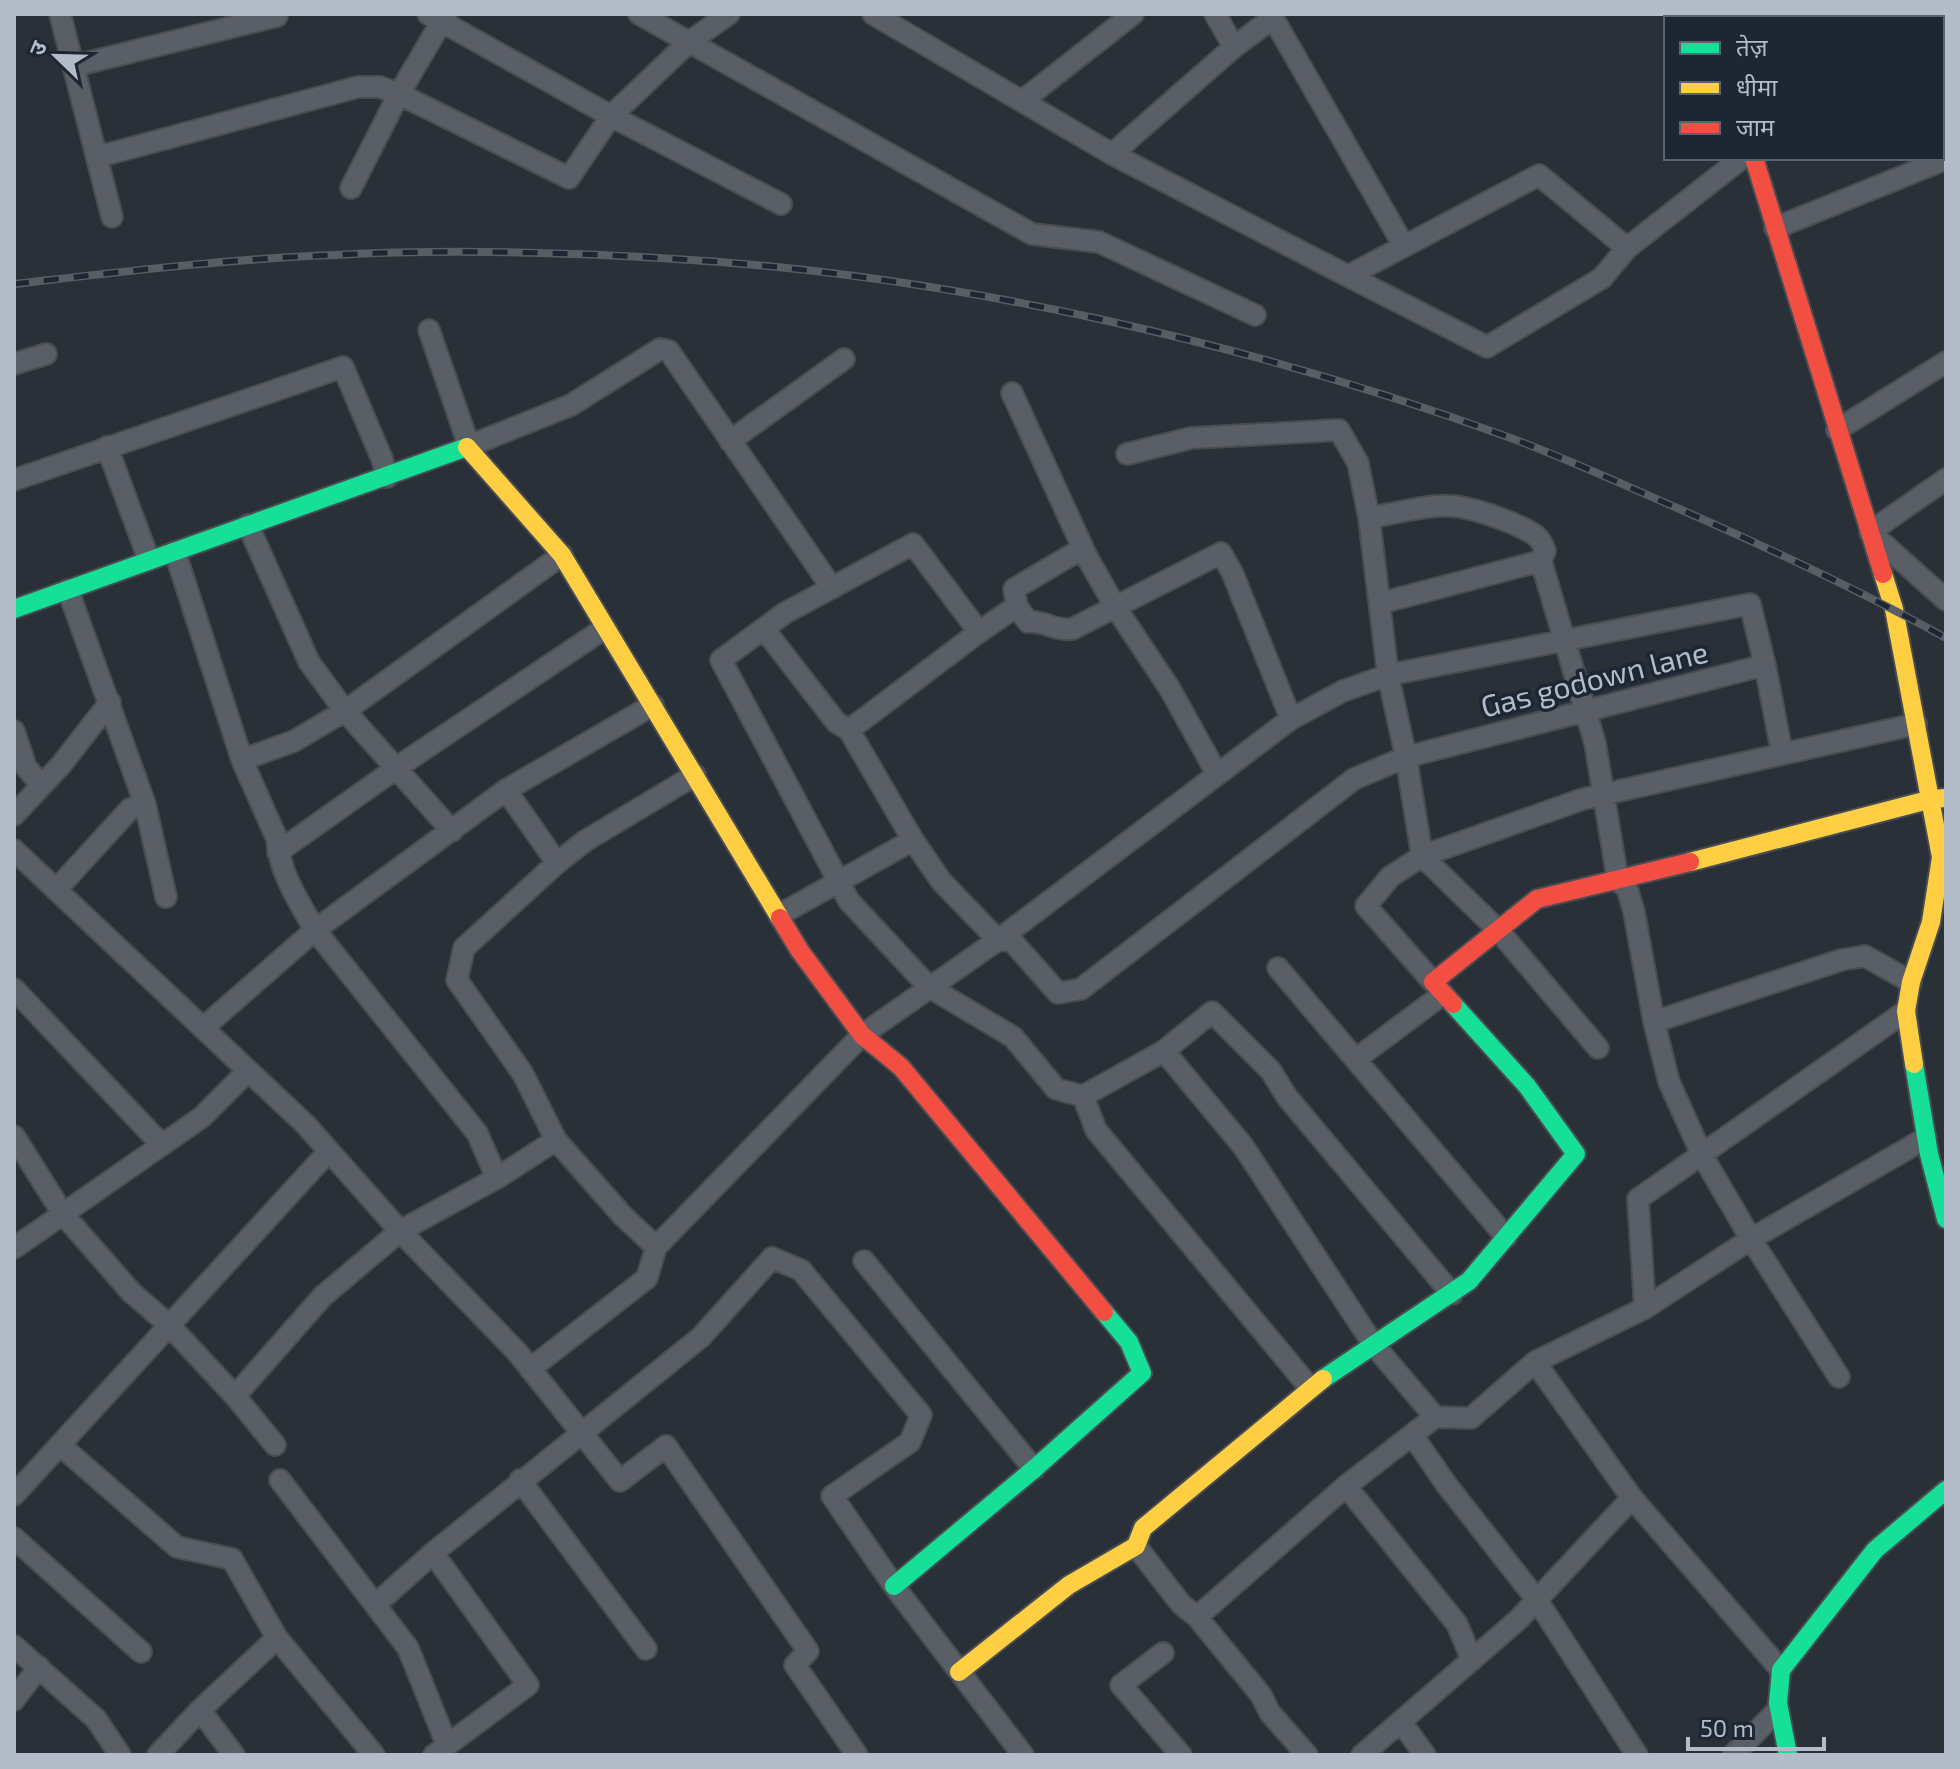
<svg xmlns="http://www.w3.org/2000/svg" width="1960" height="1769" viewBox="0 0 1960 1769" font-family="'Exo 2','Noto Sans Devanagari',sans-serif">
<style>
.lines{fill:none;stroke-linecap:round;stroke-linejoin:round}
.street-casing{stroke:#484c53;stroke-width:24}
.fast-casing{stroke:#484c53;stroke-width:22}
.slow-casing{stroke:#484c53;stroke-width:22}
.jam-casing{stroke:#484c53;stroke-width:22}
.street{stroke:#5a5e66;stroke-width:20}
.fast{stroke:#16e098;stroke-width:18}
.slow{stroke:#ffcf43;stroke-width:18}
.jam{stroke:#f24e42;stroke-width:18}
.rail-casing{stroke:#595d64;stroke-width:8}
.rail{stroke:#1d2633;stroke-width:5;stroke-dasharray:15;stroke-linecap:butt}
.labels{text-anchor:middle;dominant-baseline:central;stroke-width:7;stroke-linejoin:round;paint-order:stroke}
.street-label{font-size:30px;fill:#b4bcc9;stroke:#1d2633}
</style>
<rect width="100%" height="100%" fill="#2a3038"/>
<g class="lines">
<defs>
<path id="street" d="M60,14L112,217
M428,14L611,116L781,204
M639,14L689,42L729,14
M873,14L1112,154L1348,276L1539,175L1627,248L1742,158
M1215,14L1234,47
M1932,14L1934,18
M1796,18L1813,14
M1942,31L1946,38
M74,66L277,16
M1022,101L1133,14
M1112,154L1234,47L1273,18L1404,246
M97,157L358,87H380L399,94L569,178L611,116L689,42L1032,234L1099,242L1255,315
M351,188L399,94L446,14
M1775,228L1946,159
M1348,276L1487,347L1602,278L1627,248
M429,330L469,446L571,405L660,349L669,351L832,588
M14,364L46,354
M1012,393L1087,557L1116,608L1170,689L1217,774
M1837,430L1946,362
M730,441L844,359
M107,447L149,560
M1127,454L1191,438L1339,430L1358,463L1369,518L1388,675L1406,757L1422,856L1583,799L1916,724
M1946,479L1870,532L1946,600
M14,480L343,367L382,459L387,477
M1369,518C1392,514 1429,504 1451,506C1473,507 1517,523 1535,535C1540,539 1543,544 1545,551L1541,561L1595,743L1618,881L1627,888L1634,912L1654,1022L1669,1082L1702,1155L1751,1239L1839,1377
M248,525L309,662L345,711L452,831
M1083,548L1014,589L1017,606L1028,622C1045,620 1052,631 1072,629L1221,553L1232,572L1291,719
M175,552L242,760L277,839C279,872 299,902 315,930L477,1133L497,1178
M68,590L145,804L166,897
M1381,603L1541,561
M764,629L836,722L849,730L979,632L1017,606
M979,632L913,544L785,613L721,660L849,901L929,987L1013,1037L1056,1089L1083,1096L1164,1051L1212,1012L1271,1071L1287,1097L1452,1294
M849,730L913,840L941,881L998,940L1012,941L1058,993L1081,989L1354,779L1406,757L1765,665L1782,753
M14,731L26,767L41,785
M242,760L294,741L345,711L562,555
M506,790L557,863
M14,815L61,765L110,702
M14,850L306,1125L400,1231L517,1352L620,1481L666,1446L808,1651L795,1665L857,1755
M278,852L408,760L605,628
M56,890L130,809L145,804
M779,915L913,840
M1278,968L1506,1237
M1433,982L1366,906L1390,877L1422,856L1498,930L1598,1048
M14,989L162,1145
M1654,1022L1841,960L1865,956L1911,982
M203,1028L315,930L506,790L653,705
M1164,1051L1243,1146L1373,1344L1435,1417
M1356,1059L1443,994
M1083,1096L1096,1130L1310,1388
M14,1136L63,1214L131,1292L169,1325L235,1396L275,1445
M656,1247L622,1215L556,1140L523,1074L457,980L464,948L557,863L585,841L695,775
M14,1248L202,1117L248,1071
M864,1261L1034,1469
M1645,1308L1751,1239L1926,1138
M530,1369L647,1278L656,1247L862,1035L998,940L1291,719L1343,691L1388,675L1750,604L1765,665
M235,1396L323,1296L400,1231L497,1178L556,1140
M1413,1436L1446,1484L1537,1600L1637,1755
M61,1446L177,1547L232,1559L277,1638
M280,1480L408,1648L447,1745
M520,1480L646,1649
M1346,1486L1457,1624L1472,1660
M14,1495L329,1151
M1632,1498L1781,1670
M14,1538L141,1652
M1136,1546L1181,1604L1197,1617L1261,1695L1270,1713L1307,1755
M384,1597L433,1553
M1197,1617L1346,1486L1435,1417L1471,1418L1535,1362
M14,1646L96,1719L120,1755
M1163,1653L1121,1685L1181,1755
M14,1700L39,1667
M200,1710L234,1755
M1401,1722L1425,1755
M158,1755L200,1710L277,1638L374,1755
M434,1755L528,1685L433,1553L701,1337L772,1258L801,1270L921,1415L910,1442L832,1496L894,1586L1023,1755
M1362,1755L1519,1619L1632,1498L1535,1362L1645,1308L1638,1199L1906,1011
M1733,1755L1777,1711"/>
<path id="fast" d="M14,609L467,447
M1914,1064L1929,1154L1946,1219
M1323,1379L1469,1281L1576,1154L1527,1086L1453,1004
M894,1586L1034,1469L1142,1373L1129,1342L1104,1312
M1788,1755L1778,1703L1781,1670L1875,1550L1946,1490"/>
<path id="slow" d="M467,447L562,555L780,918
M1883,574L1894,609L1941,857L1931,922L1911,982L1906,1011L1914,1064
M1690,862L1932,799L1946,798
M959,1672L1069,1585L1136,1546L1143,1528L1323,1379"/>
<path id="jam" d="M1775,18L1776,14
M1754,158L1883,574
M780,918L800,951L862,1035L901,1067L1104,1312
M1453,1004L1433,982L1537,899L1690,862"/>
</defs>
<!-- street casing -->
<use href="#street" class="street-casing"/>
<!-- fast casing -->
<use href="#fast" class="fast-casing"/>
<!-- slow casing -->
<use href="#slow" class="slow-casing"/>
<!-- jam casing -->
<use href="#jam" class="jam-casing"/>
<!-- street -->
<use href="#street" class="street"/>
<!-- fast -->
<use href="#fast" class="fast"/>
<!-- slow -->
<use href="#slow" class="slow"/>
<!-- jam -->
<use href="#jam" class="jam"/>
<defs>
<path id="rail" d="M14,284C120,272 227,259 334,255C447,249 563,252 676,259C951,275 1249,343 1508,437C1568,459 1626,486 1684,511C1773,550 1861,591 1946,638"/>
</defs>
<!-- rail casing -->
<use href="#rail" class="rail-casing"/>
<!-- rail -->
<use href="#rail" class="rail"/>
</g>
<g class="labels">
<!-- street labels -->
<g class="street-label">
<text transform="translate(1594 678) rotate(-14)">Gas godown lane</text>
</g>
</g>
<!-- border -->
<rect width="1960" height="1769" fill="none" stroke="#b4bcc9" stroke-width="32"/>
<!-- legend -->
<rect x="1664" y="16" width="280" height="144" fill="#1d2633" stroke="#59626f" stroke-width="2"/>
<rect x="1680" y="42" width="40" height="12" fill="#16e098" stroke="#59626f" stroke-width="2"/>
<text x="1736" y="56" font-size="24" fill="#b4bcc9">तेज़</text>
<rect x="1680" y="82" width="40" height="12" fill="#ffcf43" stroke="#59626f" stroke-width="2"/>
<text x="1736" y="96" font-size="24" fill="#b4bcc9">धीमा</text>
<rect x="1680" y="122" width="40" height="12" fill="#f24e42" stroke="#59626f" stroke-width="2"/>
<text x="1736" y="136" font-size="24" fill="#b4bcc9">जाम</text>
<!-- north arrow -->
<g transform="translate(56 56) rotate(293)" stroke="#1d2633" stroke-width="6" paint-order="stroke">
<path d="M0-6L14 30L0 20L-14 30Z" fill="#b4bcc9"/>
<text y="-12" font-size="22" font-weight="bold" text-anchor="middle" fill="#b4bcc9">उ</text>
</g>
<!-- scale -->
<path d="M1688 1737v12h136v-12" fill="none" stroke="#b4bcc9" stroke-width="4"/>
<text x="1700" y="1737" font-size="24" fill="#b4bcc9" stroke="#1d2633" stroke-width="6" paint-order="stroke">50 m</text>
</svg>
